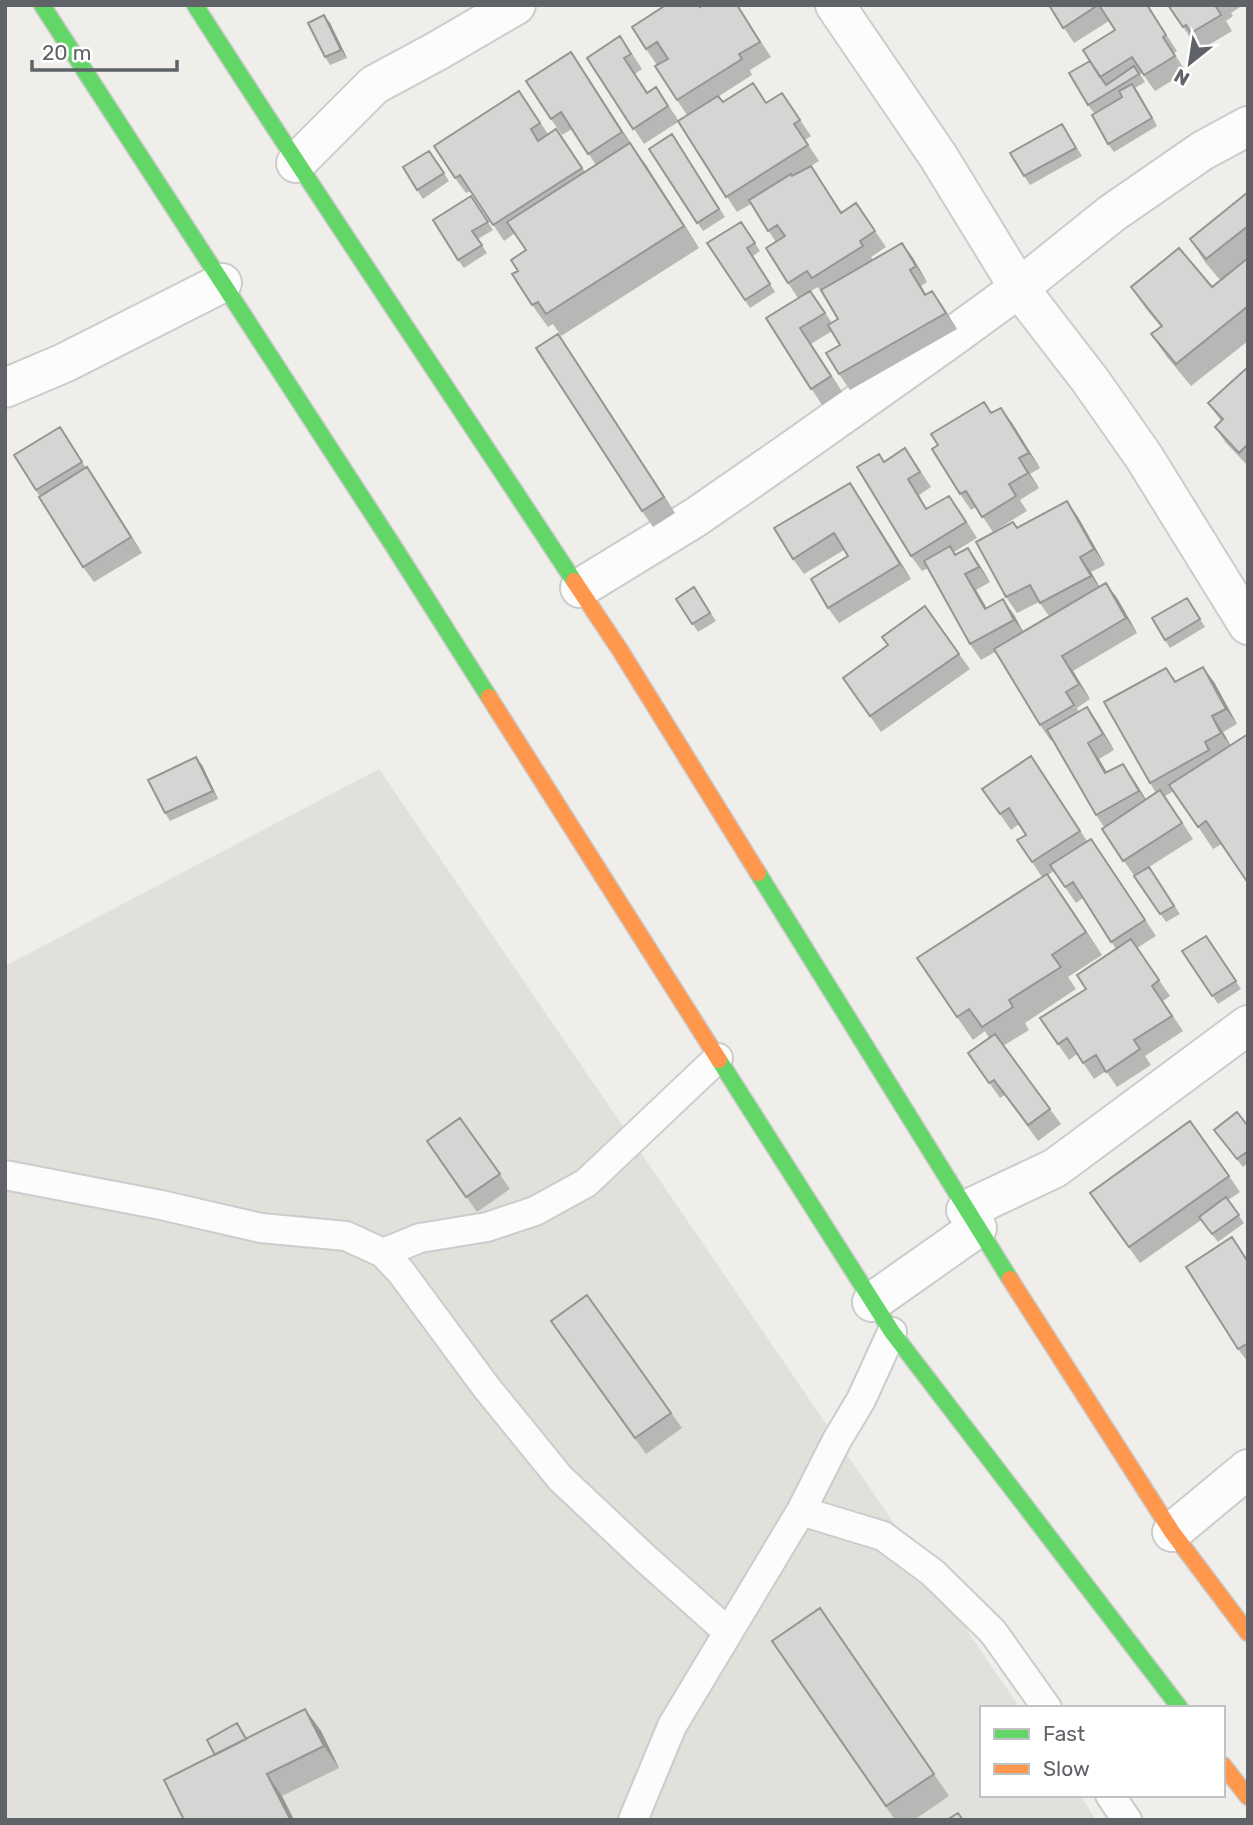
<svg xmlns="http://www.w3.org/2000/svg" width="1253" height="1825" viewBox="0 0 1253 1825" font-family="Rubik,sans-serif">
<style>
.education{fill:#e2e0da}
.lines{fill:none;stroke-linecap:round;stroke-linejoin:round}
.lane-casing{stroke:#cbcccc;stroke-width:32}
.street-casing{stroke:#cbcccc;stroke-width:42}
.fast-casing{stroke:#cacacb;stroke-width:19}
.slow-casing{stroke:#cacacb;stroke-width:19}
.lane{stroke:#fdfcfc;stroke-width:28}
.street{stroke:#fdfcfc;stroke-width:38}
.fast{stroke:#63d668;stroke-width:16}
.slow{stroke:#ff974d;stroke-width:16}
.wall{fill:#b8b7b5;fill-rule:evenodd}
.shaded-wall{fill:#969594}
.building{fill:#d6d5d3;stroke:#969594;stroke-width:2}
</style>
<rect width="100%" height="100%" fill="#efeeea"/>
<!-- education -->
<path class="education" d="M379,769L1020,1708H982V1795H1080L1096,1820H5V966Z"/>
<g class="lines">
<defs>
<path id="lane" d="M5,1175L161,1205L261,1228L346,1236L383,1253L401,1272L486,1387L560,1478L646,1559L728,1632
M383,1253L420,1238L487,1227L535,1211L586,1183L718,1058
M801,1511L883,1536L933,1573L993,1632L1047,1708
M1110,1795L1127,1820
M633,1820L672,1726L801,1511L837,1440L861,1400L892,1332"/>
<path id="street" d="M835,5L938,156L1019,288L1090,380L1144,457L1248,625
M296,163L374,85L437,51L516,5
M5,388L64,363L222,283
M580,588L696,517L794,449L952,337L1019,288L1111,214L1202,151L1248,126
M966,1210L1055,1168L1248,1025
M872,1302L977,1228
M1172,1532L1248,1469"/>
<path id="fast" d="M42,5L394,547L489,697
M195,5C319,199 448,389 574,581
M758,873L1010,1279
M719,1060L892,1332L1180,1708"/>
<path id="slow" d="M574,581L620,650L758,873
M489,697L719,1060
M1010,1279L1172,1532L1248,1633
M1223,1765L1248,1797"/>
</defs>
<!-- lane casing -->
<use href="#lane" class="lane-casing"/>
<!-- street casing -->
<use href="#street" class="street-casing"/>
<!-- fast casing -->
<use href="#fast" class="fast-casing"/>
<!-- slow casing -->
<use href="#slow" class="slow-casing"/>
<!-- lane -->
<use href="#lane" class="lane"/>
<!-- street -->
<use href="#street" class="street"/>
<!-- fast -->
<use href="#fast" class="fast"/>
<!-- slow -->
<use href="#slow" class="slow"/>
</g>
<!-- wall -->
<path class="wall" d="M666,5H699L700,7L737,5L771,57L750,70L752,75L719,96L723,102L766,103L782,93L811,136L805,140L819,161L811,166L842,213L867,219L886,247L871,257L873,260L902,243L913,258L927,282L921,286L926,295L943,307L957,329L850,390L839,374L840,345L832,331L811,344L842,392L822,405L766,318L798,298L788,283L776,242L751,204L737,212L678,122L644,144L587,58L631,52L642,69L635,74L648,93L656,87L679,121L687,115L677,100L667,58L657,65L646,49ZM818,287L838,319L832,323L811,291Z
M1049,5H1147L1177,51L1174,53L1186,72L1155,91L1142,73L1140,74L1145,82L1135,88L1157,126L1114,152L1108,144L1122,97V96L1094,113L1088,105L1090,61L1115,30L1109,21L1074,43Z
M1168,5H1243L1231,13L1233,16L1226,21L1232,31L1202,49L1197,41L1194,43Z
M330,23L347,58L330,65L325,57Z
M571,52L699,248L561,336L553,324L548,327L532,305L518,271L526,250L515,233L504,241L471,191L466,193L455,178L530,107L548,134L556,129L585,172L596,165L572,129L562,135L551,119Z
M1062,124L1082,156L1030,185L1024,176Z
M672,134L725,217L703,231L649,149Z
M429,151L449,181L423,199L417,190Z
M1248,192V341L1191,386L1167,357L1151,334L1161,327L1146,309L1131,287H1212L1220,280L1205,262L1190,239Z
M471,196L493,230L478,239L487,253L464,268L458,260Z
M741,222L760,251L753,256L775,292L750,308L707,243Z
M558,334L675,513L653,527L642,511Z
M1248,367V466L1226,443L1215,427L1221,421L1208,403Z
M992,413L1012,423L1040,468L1030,474L1039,488L1020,500L1027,511L993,532L976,507L971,510L960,494Z
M65,435L86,468L87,467L98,483L142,553L94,582L83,567L14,455Z
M884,462L916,464L931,487L919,495L927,509L960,511L977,538L954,552L956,555L968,548L990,582L976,590L987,608L1014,615L1023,632L1049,616L1039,602L1017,613L1006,597L1013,522L1017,528L1078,517L1105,565L1091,572L1099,587L1117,598L1137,633L1073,671L1090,699L1077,708L1079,712L1098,723L1114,750L1099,759L1107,772L1134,780L1146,800L1156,793L1150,783L1166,668L1176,681L1214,682L1237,724L1223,732L1230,745L1222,844L1213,849L1174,791L1165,796L1193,839L1149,867L1180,914L1166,922L1102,829L1104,827L1096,815L1052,740L1051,741L1040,725L995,652L981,660L970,644L928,568L922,571L911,556Z
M850,483L860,498L911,579L839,623L828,608L848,556L844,550L804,574L793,559Z
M694,587L716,621L698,632L676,599Z
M1187,598L1205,627L1170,648L1165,640Z
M888,645L959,654L970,669L881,732L843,678Z
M202,765L218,799L170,821L165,813Z
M1042,772L1087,841L1102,855L1156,936L1137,948L1170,996L1163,1001L1183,1031L1145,1056L1151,1065L1117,1087L1106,1071L1094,1079L1077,1054L1069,1060L1040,1018L1086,989L1116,949L1083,898L1076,903L1054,871L1048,875L1102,955L1068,977L1076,989L1025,1023L1029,1030L1003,1046L1061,1124L1038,1141L1005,1095L1000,1098L968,1053L989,1038L985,1031L973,1040L957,1017L1042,877L1017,840L1026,835L1019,824L1011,830L982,789Z
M1206,936L1241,989L1218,1004L1182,951Z
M460,1118L510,1189L477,1212L427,1141Z
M1248,1126V1163L1243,1167L1214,1130Z
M1229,1176L1240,1192L1228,1200L1244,1223L1218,1242L1201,1220L1140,1263L1090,1193Z
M1248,1261V1362L1238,1349Z
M587,1295L682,1428L646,1454L551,1321Z
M820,1608L949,1796L914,1820H895L772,1641Z
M305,1709L321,1731L339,1768L282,1796L294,1820H184L215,1755L237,1723L247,1738Z"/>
<!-- shaded-wall -->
<path class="shaded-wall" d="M324,15L330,23L347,58L341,50Z
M571,52L582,68L633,147L622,132Z
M1132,84L1138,92L1157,126L1152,118Z
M630,143L646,165L699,248L684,226Z
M902,243L913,258L927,282L916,266Z
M910,270L921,286L936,311L925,295Z
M932,291L943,307L957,329L946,313Z
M800,328L811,344L842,392L831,376Z
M558,334L569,350L675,513L664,497Z
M1001,408L1012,423L1040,468L1029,453Z
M1019,458L1030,474L1039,488L1028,473Z
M87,467L98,483L142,553L131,537Z
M850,483L860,498L911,579L900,564Z
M1067,501L1078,517L1105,565L1094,549Z
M968,548L979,564L990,582L979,567Z
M1080,557L1091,572L1102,591L1091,576Z
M965,574L976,590L996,625L985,609Z
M1106,583L1117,598L1137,633L1126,618Z
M1003,599L1014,615L1025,635L1014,620Z
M1062,656L1073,671L1090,699L1079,684Z
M1203,667L1214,682L1237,724L1226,709Z
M1087,707L1098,723L1114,750L1103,734Z
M1212,716L1223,732L1232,748L1221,733Z
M1088,743L1099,759L1116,789L1105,773Z
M196,757L202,765L218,799L213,791Z
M1123,764L1134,780L1150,806L1139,791Z
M1047,874L1063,896L1102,955L1086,932Z
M305,1709L321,1731L339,1768L324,1746Z
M267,1774L282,1796L294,1820L290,1819Z"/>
<!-- building -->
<path class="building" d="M666,5H699L700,7L702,5H737L760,42L739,54L742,59L677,100L655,66L668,59L657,42L646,49L632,27Z
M1049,5H1098L1063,28Z
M1099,5H1147L1166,35L1163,37L1175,56L1144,75L1132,57L1100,77L1083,50L1115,30Z
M1168,5H1215L1221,15L1191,33L1186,25L1183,27Z
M324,15L341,50L325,57L308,23Z
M620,36L631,54L624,58L647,93L656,87L668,106L633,129L587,58Z
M571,52L622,132L588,154L561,112L551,119L526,81Z
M1090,61L1106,85L1134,66L1139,74L1088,105L1069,73Z
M753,83L766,103L782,93L800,120L794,124L808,145L726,197L678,121L718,96L723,102Z
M1132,84L1152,118L1108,144L1092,115L1122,97L1119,91Z
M519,91L540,123L531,129L538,141L556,129L582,168L493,225L460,175L455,178L434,146Z
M1062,124L1076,148L1024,176L1010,153Z
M672,134L719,209L697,223L649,149Z
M630,143L684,226L546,314L538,302L532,305L512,274L518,271L511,260L526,250L507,222Z
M429,151L444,173L417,190L403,167Z
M811,166L841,213L856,203L875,231L860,241L863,246L812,278L807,271L788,283L766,248L785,236L777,225L768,231L749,200L791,174L792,176Z
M1248,192V226L1206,259L1190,239Z
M471,196L488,222L472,231L482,245L458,260L433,220Z
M741,222L755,243L747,248L770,284L745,300L707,243Z
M902,243L916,266L910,270L925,295L932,291L946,313L839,374L826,353L840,345L828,325L838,319L821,290Z
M1179,248L1212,287L1248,258V306L1176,364L1151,334L1162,326L1131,287Z
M810,291L825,313L800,328L831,376L811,389L766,318Z
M558,334L664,497L642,511L536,348Z
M1248,367V444L1239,453L1215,427L1223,419L1208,403Z
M984,402L991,413L1001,408L1029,453L1019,458L1028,473L1009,484L1016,496L982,517L966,491L960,494L932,449L938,445L931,434Z
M60,427L82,462L36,490L14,455Z
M905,448L920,472L908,479L926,509L949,496L966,522L911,556L857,467L879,454L884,462Z
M87,467L131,537L83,567L39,497Z
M850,483L900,564L828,608L811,579L848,556L834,533L793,559L774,528Z
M1067,501L1094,549L1080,557L1091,576L1040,603L1030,585L1006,597L976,542L1013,522L1017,528Z
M950,546L955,555L968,548L979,567L965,574L985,609L1003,599L1014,620L970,644L924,561Z
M1106,583L1126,618L1062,656L1079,684L1066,692L1074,705L1040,725L994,649Z
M694,587L710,613L692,624L676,599Z
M1187,598L1200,619L1165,640L1152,618Z
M925,606L959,654L870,716L843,678L888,645L882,637Z
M1203,667L1226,709L1212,716L1221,733L1205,742L1209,750L1150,783L1104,702L1166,668L1175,682Z
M1087,707L1103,734L1088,743L1105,773L1123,764L1139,791L1096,815L1047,730Z
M1248,734V883L1206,821L1198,827L1169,785Z
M1031,756L1080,831L1032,862L1017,840L1026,835L1009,808L1000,814L982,789Z
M196,757L213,791L165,813L148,780Z
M1160,790L1182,823L1123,861L1102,829Z
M1091,839L1145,920L1111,942L1073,882L1065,887L1050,865Z
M1149,867L1174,906L1160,914L1134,876Z
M1047,874L1086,932L1052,955L1061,967L1009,1000L1013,1007L982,1027L969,1009L957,1017L917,958Z
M1206,936L1236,981L1212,996L1182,951Z
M1131,939L1159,980L1152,986L1172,1016L1134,1040L1140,1049L1106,1072L1096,1055L1083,1063L1067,1038L1058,1044L1040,1018L1086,989L1077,975Z
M995,1034L1050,1109L1028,1125L994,1080L989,1083L968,1053Z
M1237,1112L1248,1126V1151L1237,1159L1214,1130Z
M460,1118L500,1174L466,1197L427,1141Z
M1190,1121L1229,1176L1129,1247L1090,1193Z
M1226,1197L1239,1215L1212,1234L1199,1217Z
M1232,1237L1248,1262V1343L1238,1349L1186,1267Z
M587,1295L671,1413L635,1438L551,1321Z
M820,1608L934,1774L886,1806L772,1641Z
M305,1709L324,1746L267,1774L290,1819L184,1820L164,1780Z
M237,1723L246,1739L215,1755L207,1740Z
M958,1813L963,1820H947Z"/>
<!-- border -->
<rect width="1253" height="1825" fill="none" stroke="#5f6368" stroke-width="14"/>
<!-- legend -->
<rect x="980" y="1706" width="245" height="91" fill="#ffffff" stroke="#bfc1c3" stroke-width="2"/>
<rect x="994" y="1729" width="35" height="10" fill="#63d668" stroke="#bfc1c3" stroke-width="2"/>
<text x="1043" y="1741" font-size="21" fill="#5f6368">Fast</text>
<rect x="994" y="1764" width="35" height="10" fill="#ff974d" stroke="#bfc1c3" stroke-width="2"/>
<text x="1043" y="1776" font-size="21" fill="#5f6368">Slow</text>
<!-- north arrow -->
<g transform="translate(1190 63) rotate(210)" stroke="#ffffff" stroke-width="5" paint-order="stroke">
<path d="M0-5L12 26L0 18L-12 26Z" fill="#5f6368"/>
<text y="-10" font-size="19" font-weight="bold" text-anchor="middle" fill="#5f6368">N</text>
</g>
<!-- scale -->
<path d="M32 60v10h145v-10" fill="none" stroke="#5f6368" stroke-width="3.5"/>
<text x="42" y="60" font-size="21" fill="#5f6368" stroke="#ffffff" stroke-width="5" paint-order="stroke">20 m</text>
</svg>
